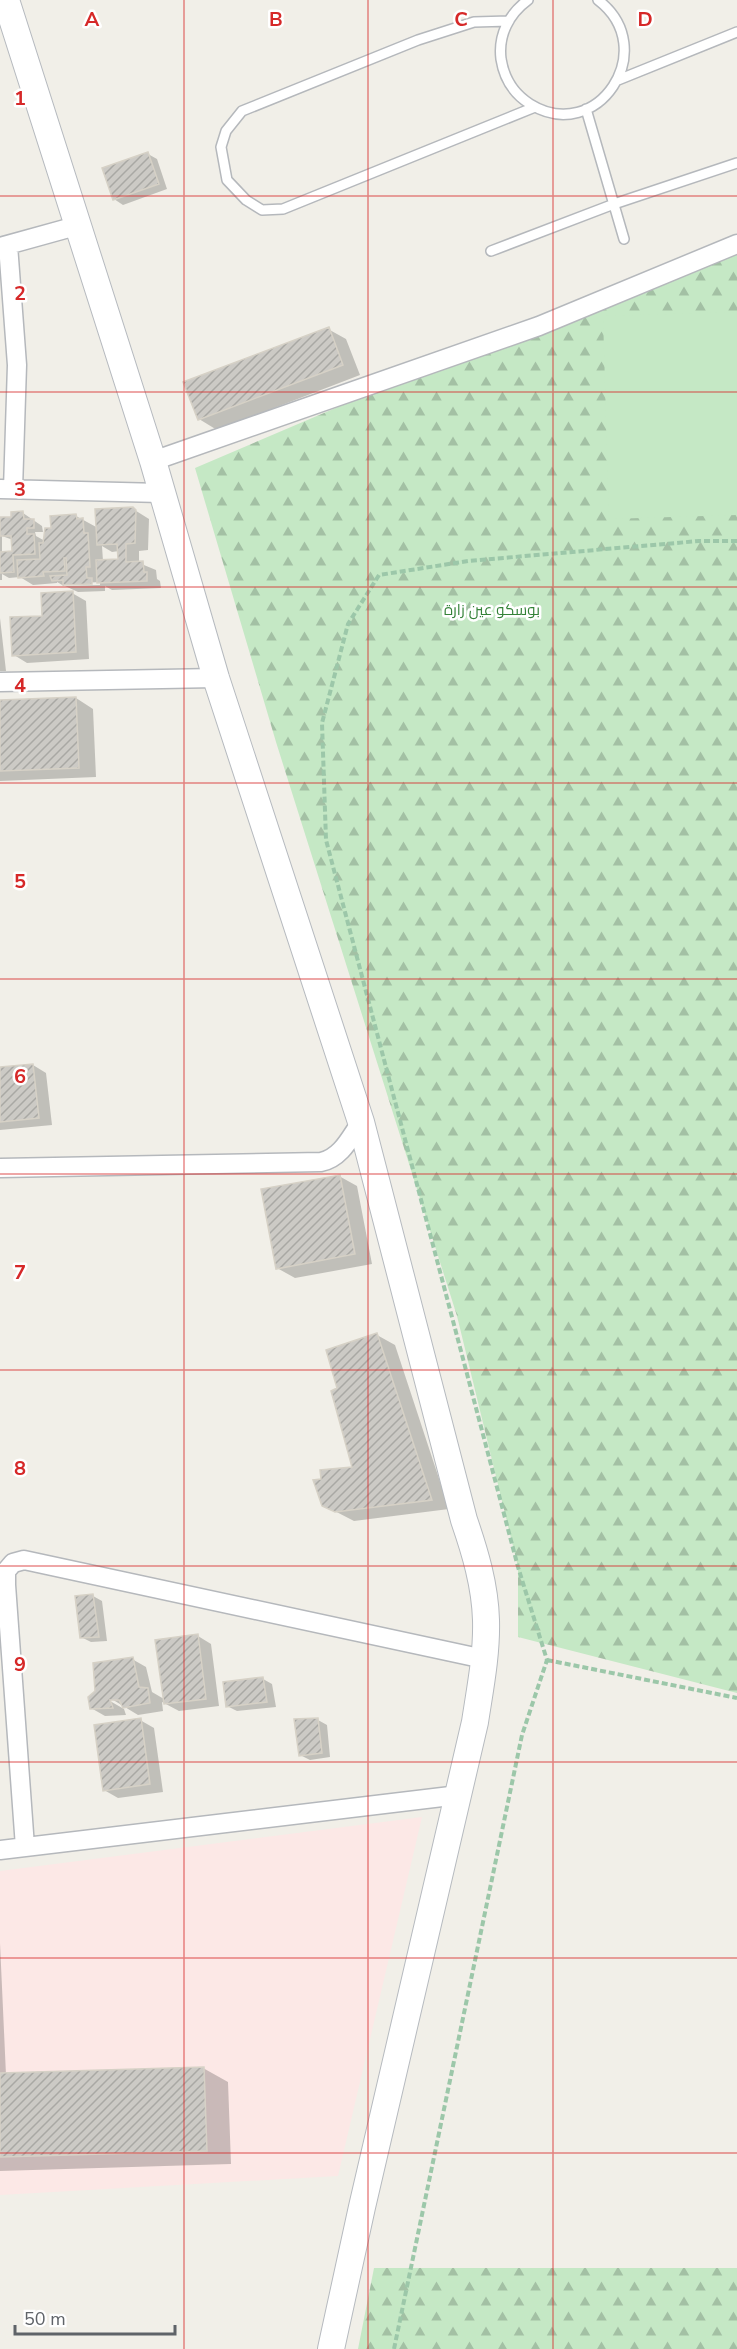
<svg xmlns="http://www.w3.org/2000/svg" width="737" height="2349" viewBox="0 0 737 2349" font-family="'Nunito Sans',Cairo,sans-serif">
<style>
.medical{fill:#fce8e6}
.forest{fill:url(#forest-firs)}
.pitch{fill:#c5e8c5}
.shadow{fill:#0003;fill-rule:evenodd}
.building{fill:url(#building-hatch);stroke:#d6d1c6;stroke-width:1.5}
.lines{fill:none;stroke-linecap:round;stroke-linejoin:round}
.lane-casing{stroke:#b5b8bc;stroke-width:12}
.street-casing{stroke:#b5b8bc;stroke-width:21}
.secondary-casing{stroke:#b6babf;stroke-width:28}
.path{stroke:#9cc7a9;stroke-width:4;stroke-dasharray:6 3;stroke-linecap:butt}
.lane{stroke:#fff;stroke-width:9}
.street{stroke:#fff;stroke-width:18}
.secondary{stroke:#fff;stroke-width:26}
.grid{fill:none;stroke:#d62828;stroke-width:1.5;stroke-opacity:0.55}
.labels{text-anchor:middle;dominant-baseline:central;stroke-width:5;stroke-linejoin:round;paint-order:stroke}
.park-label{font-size:15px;fill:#348238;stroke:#fff}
.grid-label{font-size:20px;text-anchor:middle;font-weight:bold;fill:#d62828;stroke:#fff;stroke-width:5;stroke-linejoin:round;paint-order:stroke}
</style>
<defs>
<pattern id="forest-firs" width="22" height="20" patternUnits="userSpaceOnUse" patternTransform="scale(1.5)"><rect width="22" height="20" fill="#c5e8c5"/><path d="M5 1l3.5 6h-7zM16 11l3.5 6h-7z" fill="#a3c0a4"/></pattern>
<pattern id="building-hatch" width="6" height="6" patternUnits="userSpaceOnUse" patternTransform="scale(1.5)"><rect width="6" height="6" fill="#cccac5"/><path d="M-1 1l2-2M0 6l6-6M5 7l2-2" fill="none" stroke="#a9a8a4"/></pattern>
</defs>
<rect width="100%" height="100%" fill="#f1efe8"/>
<!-- medical -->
<path class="medical" d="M422,1817L338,2176L0,2195V1871Z"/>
<!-- forest -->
<path class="forest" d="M737,237V1693L518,1637V1567L457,1316L276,742L195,468Z
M374,2268H737V2349H358Z"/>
<!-- pitch -->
<path class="pitch" d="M737,312V515L609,519L603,316Z"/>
<!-- shadow -->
<path class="shadow" d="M148,154L157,159L167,189L123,205L114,199Z
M328,329L346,339L360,375L217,430L199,419Z
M133,509L149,519L148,550L139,551V563L156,570L157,579L160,581L161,588L112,590L105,586V591L78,592L65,586L100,585V582L64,584V586L57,582V583L33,585L20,577L9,578L2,574V580H0V519L13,518L23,513L42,526L43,532H35L36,536L45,541L53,529L76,516L98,528ZM2,536L13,540V552L2,553ZM102,546L112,552L119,551L120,560L103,561Z
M72,593L86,601L89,659L27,663L14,655L44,617Z
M0,617V618L6,671H0Z
M76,698L93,709L96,777L0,781V702Z
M33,1065L46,1073L52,1125L0,1130V1069Z
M339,1176L357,1186L372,1264L295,1278L277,1268Z
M377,1335L395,1345L449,1509L354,1521L323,1505L354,1468L339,1389Z
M93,1596L102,1601L107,1641L91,1642L81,1637Z
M198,1636L211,1644L219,1706L179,1711L162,1702L163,1711L138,1715L105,1695L103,1697L124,1709L126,1715L105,1716L91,1708L132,1659L146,1667L152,1692L164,1699Z
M263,1679L272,1684L276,1707L237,1711L227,1706Z
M140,1720L154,1728L163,1792L118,1798L104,1790Z
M318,1720L327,1725L330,1757L310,1760L300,1755Z
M0,1943L6,2075L203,2068L228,2082L231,2164L0,2171Z"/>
<!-- building -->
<path class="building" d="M148,152L159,184L113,200L102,168Z
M329,327L343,365L198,420L183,382Z
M133,507L136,510L135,543L126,544V562L143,561L144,572H147V581L97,583L96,560L118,559L117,544L97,545L95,509Z
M23,511L24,519H34V528H27V534H34L35,554L13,555L14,572L0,573V552L12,551L11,536H0V517H11V512Z
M76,514L77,519L83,518L84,533H88L90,567H86L87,578H92V584L63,585V580L52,581L50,576L67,575L66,558H64L65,571L43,572L44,576L18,578L17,560L40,559L39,543H43L45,528H51L50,516Z
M73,591L76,652L12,656L10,617L42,616L41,593Z
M76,697L79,768L0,771V700Z
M33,1064L39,1118L0,1122V1067Z
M340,1175L355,1254L276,1269L261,1189Z
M377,1333L432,1500L335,1512L322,1506L313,1480L321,1479L320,1470L352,1467L331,1391L337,1388L326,1350Z
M93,1594L99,1637L80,1638L75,1596Z
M198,1634L206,1699L164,1704L155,1640Z
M133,1657L139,1687L148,1688L150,1703L123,1708L119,1700H110L113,1708L90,1709L88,1697L95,1691L93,1663Z
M263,1677L267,1702L226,1707L223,1682Z
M141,1718L150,1784L103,1791L94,1725Z
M318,1718L322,1753L299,1756L294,1719Z
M204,2067L207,2151L0,2157V2073Z"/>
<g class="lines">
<defs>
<path id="lane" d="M528,0C509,14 498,35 501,59C504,78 514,94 530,104C597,146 662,49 598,0
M509,21L474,22L418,40L242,111L226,131L221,147L227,180L246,200L262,210L283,209L535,107
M618,80L737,32
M586,109L624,239
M491,251L614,204L737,163"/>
<path id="street" d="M8,245L17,365L13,489
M0,247L76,226
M153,461L539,326L737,244
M0,489L161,493
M0,682L216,678
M0,1168L321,1162C341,1158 350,1138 361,1122
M25,1847L6,1585V1571L13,1563L24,1560L484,1659
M0,1850L459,1795"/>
<path id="secondary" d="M6,0L153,461L216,678L361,1122L464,1520C475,1552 485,1585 486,1620C487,1654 480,1689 475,1722L362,2207L331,2349"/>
</defs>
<!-- lane casing -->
<use href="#lane" class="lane-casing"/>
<!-- street casing -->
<use href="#street" class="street-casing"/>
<!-- secondary casing -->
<use href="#secondary" class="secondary-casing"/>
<!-- path -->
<path class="path" d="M547,1660L737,1698
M394,2349L522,1735L547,1660L518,1567L326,840L322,723L348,624L379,575L468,561L699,541H737"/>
<!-- lane -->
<use href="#lane" class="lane"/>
<!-- street -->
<use href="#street" class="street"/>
<!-- secondary -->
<use href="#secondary" class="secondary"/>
</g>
<!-- grid -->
<path class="grid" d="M184,0V2349M368,0V2349M553,0V2349M0,196H737M0,392H737M0,587H737M0,783H737M0,979H737M0,1174H737M0,1370H737M0,1566H737M0,1762H737M0,1958H737M0,2153H737"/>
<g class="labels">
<!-- park labels -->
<g class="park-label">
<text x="492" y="610">بوسكو عين زارة</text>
</g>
</g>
<g class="grid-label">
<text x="92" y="26">A</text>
<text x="276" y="26">B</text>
<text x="461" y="26">C</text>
<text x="645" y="26">D</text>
<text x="20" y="105">1</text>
<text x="20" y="300">2</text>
<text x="20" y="496">3</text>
<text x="20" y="692">4</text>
<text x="20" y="888">5</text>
<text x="20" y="1083">6</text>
<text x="20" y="1279">7</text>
<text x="20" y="1475">8</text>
<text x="20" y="1671">9</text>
</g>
<!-- scale -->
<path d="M15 2325v9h160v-9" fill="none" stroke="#5f6368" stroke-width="3"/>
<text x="24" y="2325" font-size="18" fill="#5f6368" stroke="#ffffff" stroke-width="4.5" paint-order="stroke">50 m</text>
</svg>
